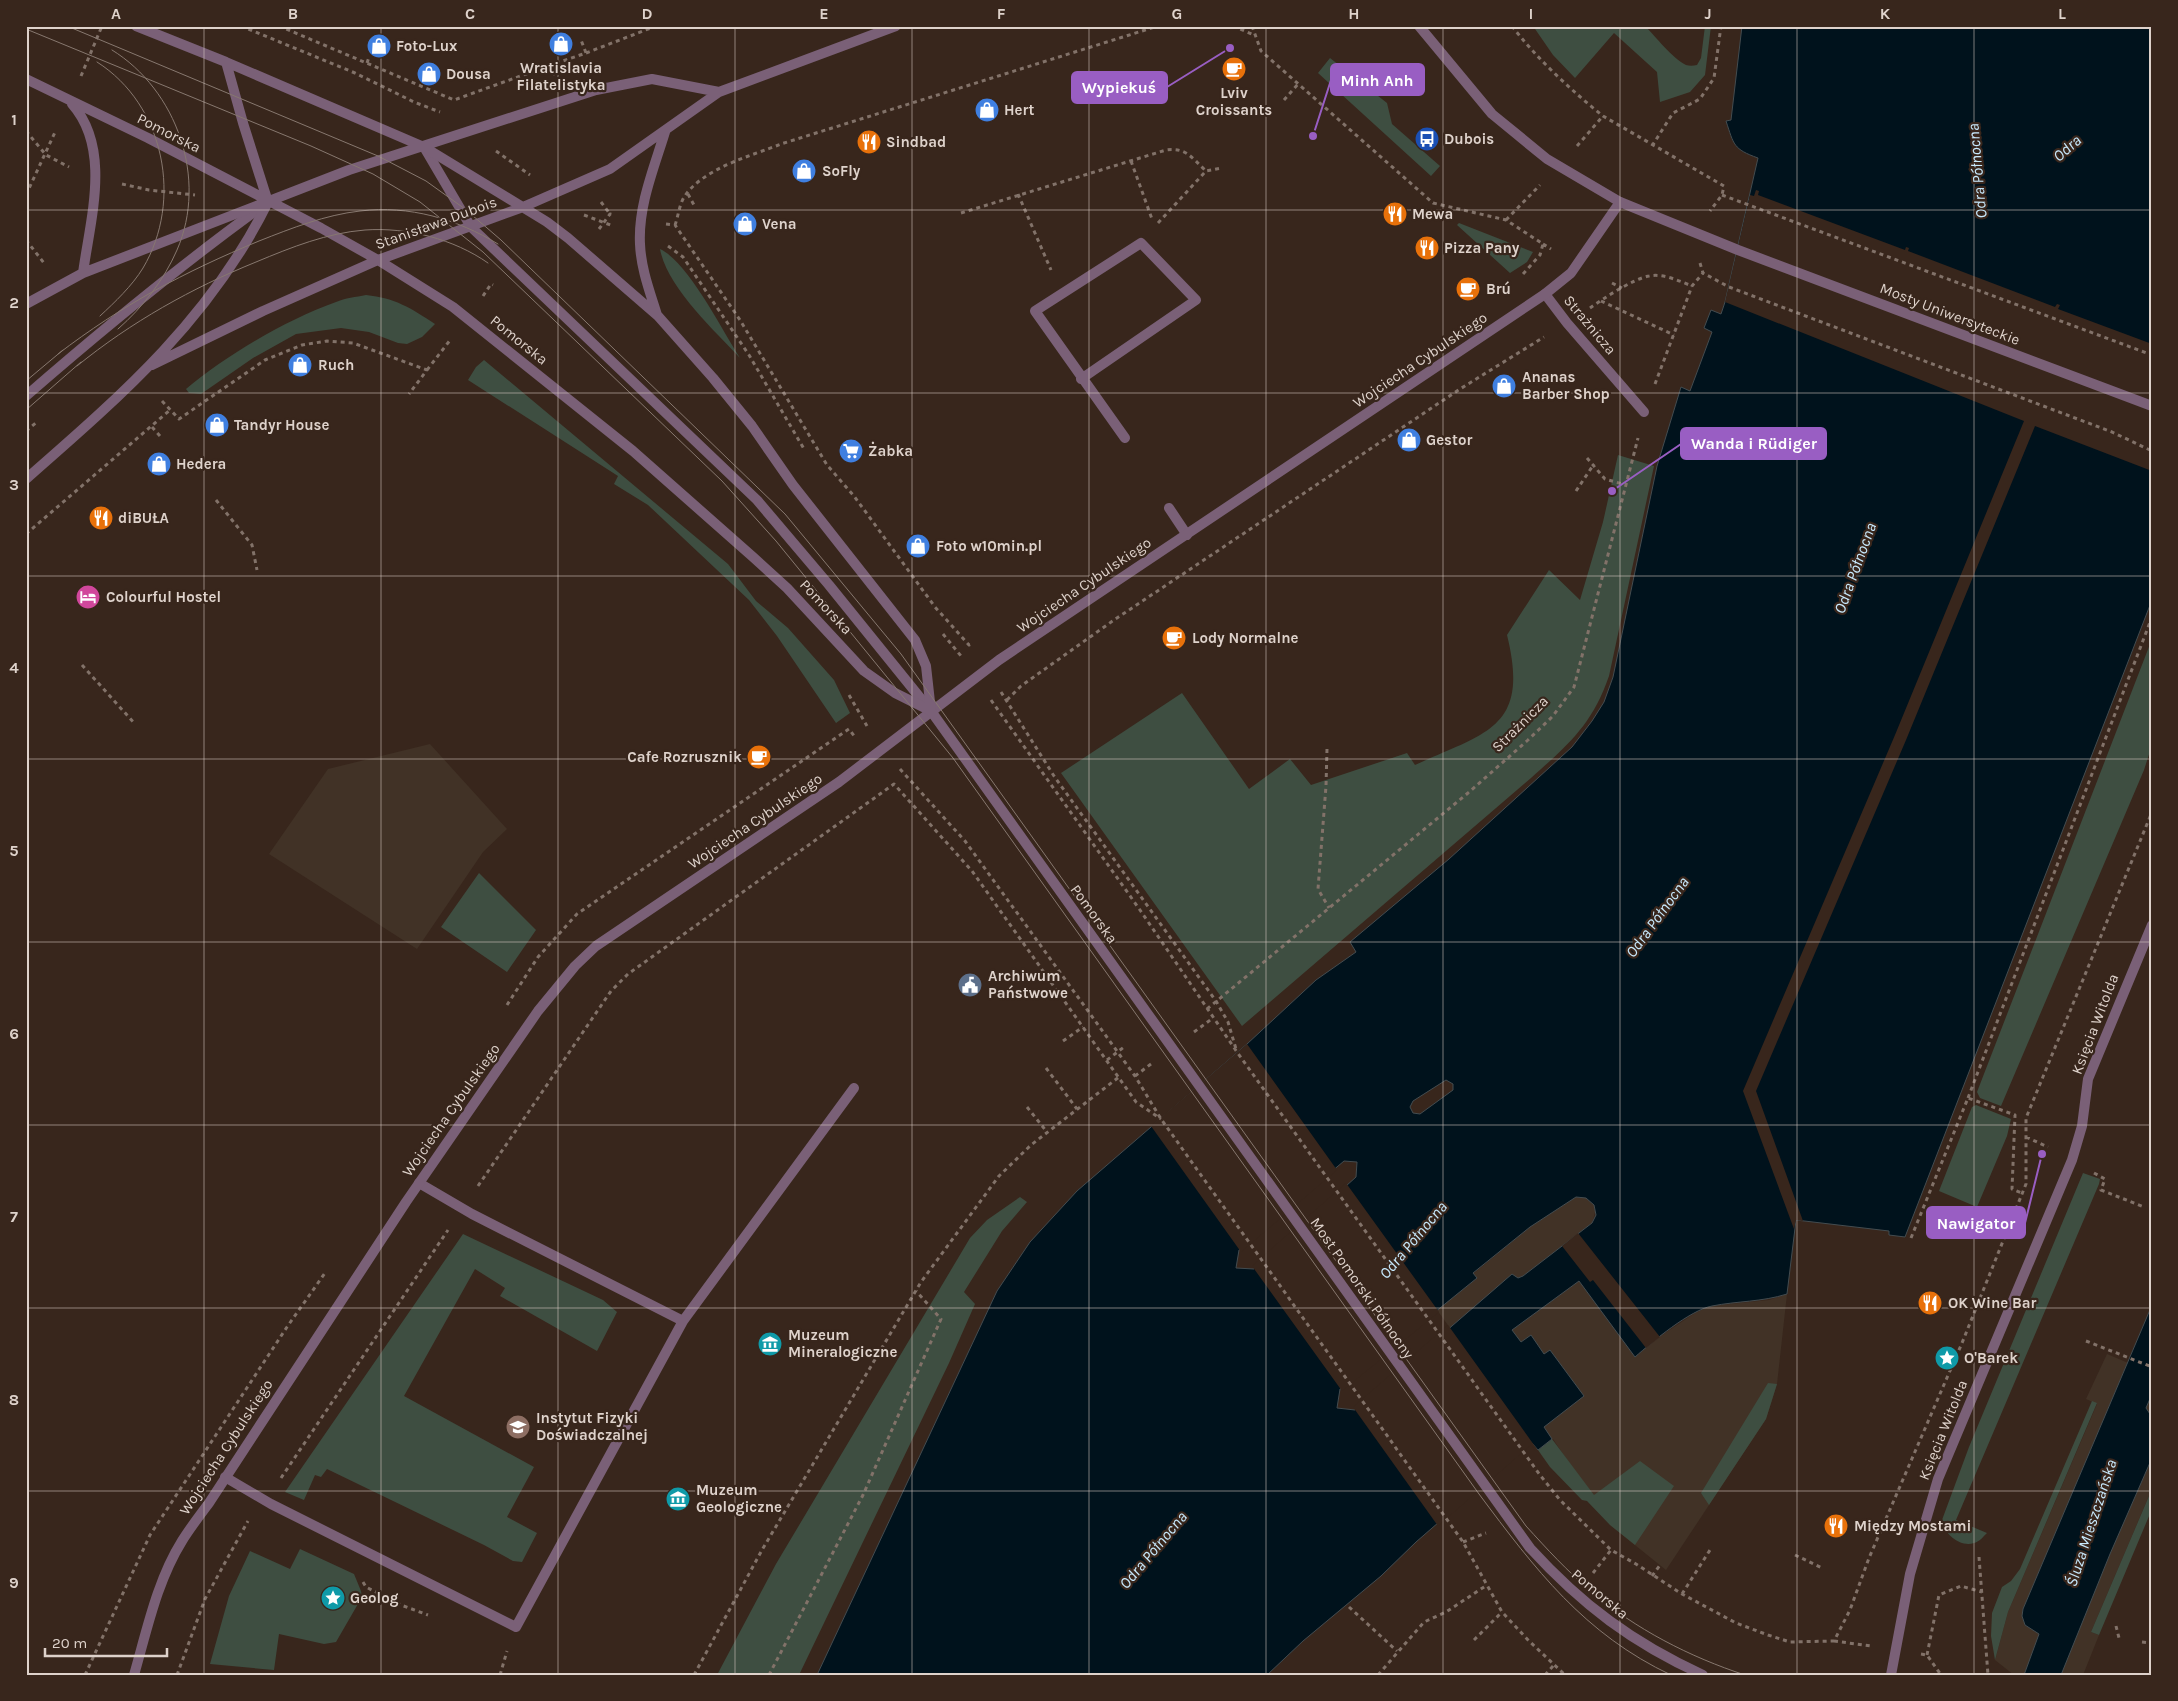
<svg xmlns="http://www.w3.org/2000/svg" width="2178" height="1701" viewBox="0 0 2178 1701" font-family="Karla,sans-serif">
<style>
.industrial{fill:#413226}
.green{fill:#3e4e41}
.water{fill:#00121c;stroke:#434c50;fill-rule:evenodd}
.pier{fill:#38261c}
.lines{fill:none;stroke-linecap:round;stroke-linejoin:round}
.path{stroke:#827269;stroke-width:3;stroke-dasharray:4 4;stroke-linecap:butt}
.service{stroke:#7a6077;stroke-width:10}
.minor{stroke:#7a6077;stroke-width:10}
.tertiary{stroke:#7a6077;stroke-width:10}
.tram{stroke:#87786f;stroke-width:1}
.grid{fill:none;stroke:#ded2cb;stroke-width:1;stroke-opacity:0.55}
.labels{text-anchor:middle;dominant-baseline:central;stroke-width:4.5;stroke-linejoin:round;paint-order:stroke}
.poi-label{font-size:15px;font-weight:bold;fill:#ded2cb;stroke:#38261c;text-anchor:start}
.street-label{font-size:15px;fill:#ded2cb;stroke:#38261c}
.water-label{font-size:16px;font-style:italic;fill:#c7e9fd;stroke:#38261c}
.leader{fill:none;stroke:#995ec3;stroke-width:2}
.callout-dot{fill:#995ec3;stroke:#38261c;stroke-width:2}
.callout{fill:#995ec3;stroke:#995ec3;stroke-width:2}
.callout-label{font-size:16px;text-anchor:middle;font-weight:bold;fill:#fff}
.neatline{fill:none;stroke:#ded2cb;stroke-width:2}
.grid-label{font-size:16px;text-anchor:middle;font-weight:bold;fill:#ded2cb}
</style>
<rect width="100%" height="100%" fill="#38261c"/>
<!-- industrial -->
<path class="industrial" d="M430,744L507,829L483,852L417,949L269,854L328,769Z
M1576,1197L1586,1198L1594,1205L1596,1209L1592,1223L1579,1233L1659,1337L1695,1313L1710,1306L1769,1300L1787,1294L1777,1384L1766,1419L1666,1570L1610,1525L1553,1439L1538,1450L1437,1310L1476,1279L1473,1274L1530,1227Z
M2107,1354L2152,1373V1489L2091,1632L2099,1635L2083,1675H2014L1995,1660L2008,1612L2097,1404L2086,1399Z"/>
<!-- green -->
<path class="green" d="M1533,26H1645C1656,37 1672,58 1686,65C1689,66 1693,66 1697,65L1701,58L1705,26H1711L1705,75L1690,92L1660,102L1657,72L1614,33L1575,78L1553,55Z
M1330,58L1387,103L1392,124L1440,166L1431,176L1318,73Z
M1459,223L1533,252L1527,262L1510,273L1457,225Z
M660,249C688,262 722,330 740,358C714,330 667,287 660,249Z
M366,295C395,298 411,308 435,324L422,337L407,344L398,343L369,332L341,328L296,334L253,358L201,394L189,393L186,389C226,355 286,320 336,302C345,298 356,297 366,295Z
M484,360L728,564L756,601L788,628L834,680L850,713L836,723L777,636L749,600L648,505L614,484L618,476L468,380L476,367Z
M1618,455L1654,466L1609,676C1592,725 1569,744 1531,778L1242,1026L1061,773L1182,693L1249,789L1290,759L1311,785L1407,753L1415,765C1487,732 1530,728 1507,635L1549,570L1580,600L1603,522Z
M2152,639V745L2144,770L2001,1106L1980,1098L1977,1092Z
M479,873L536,930L507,972L441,927Z
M1976,1105L2011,1119L2007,1136L1977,1207L1939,1191L1972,1107Z
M2083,1173L2100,1179L2099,1184L1956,1520L1987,1533C1983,1537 1979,1542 1974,1543C1960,1548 1943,1533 1942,1520L1969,1447Z
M1020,1197L1027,1202L1002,1231L964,1292L975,1304L949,1363L799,1675H717L776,1564L970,1238L987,1220Z
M463,1234L603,1300L617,1312L597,1351L500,1296L505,1288L475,1269L404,1396L534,1467L507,1517L537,1533L522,1562L513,1561L484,1545L327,1469L321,1477L315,1475L304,1500L285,1492Z
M1768,1383L1777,1384L1766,1419L1709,1505L1701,1493Z
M2092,1401L2097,1403L2008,1612L1995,1660L1991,1636L1992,1613L2002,1587L2011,1581L2020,1569Z
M1552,1439L1594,1495L1640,1461L1674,1486L1635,1545L1610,1525L1587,1501L1582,1500L1550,1467L1538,1450Z
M2152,1489V1509L2099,1635L2091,1632Z
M300,1549L354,1574L361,1591L362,1597L336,1642L324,1644L279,1634L274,1670L210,1664L229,1596L250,1551L290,1569Z"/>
<!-- water -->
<path class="water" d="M1742,26H2152V600L1905,1237L1889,1235V1231L1796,1220L1787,1294C1762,1302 1737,1301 1712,1306C1690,1310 1652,1342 1635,1357L1579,1281L1512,1330L1521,1342L1531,1335L1544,1354L1550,1350L1584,1396L1544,1427L1552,1439L1538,1450L1531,1442L1416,1542L1381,1576L1303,1641L1267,1675H817L997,1291L1030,1242L1077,1191L1247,1044L1316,980L1356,952L1350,942L1449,859L1572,747L1592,721L1604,702L1613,677L1657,466L1681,387L1690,391L1712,332L1704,328L1711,310L1721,314L1725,302L1758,158C1733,149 1734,145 1726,121L1731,120ZM1446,1080L1453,1084V1090L1420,1114L1413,1113L1410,1107L1413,1101ZM1344,1161L1357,1162L1356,1177L1254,1269L1236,1268L1239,1250ZM1576,1197L1586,1198L1594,1205L1596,1215L1592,1223L1523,1276L1518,1278L1512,1274L1355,1410L1337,1408L1340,1389L1477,1278L1473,1273L1530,1227Z
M2152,1305V1394L2146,1408L2152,1417V1458L2110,1554L2061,1675H2024L2039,1634L2025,1625L2022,1616L2023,1609Z"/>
<!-- pier -->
<path class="pier" d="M1756,190L1759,191L1758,195L1905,250L1906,247L1909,248L1908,251L2055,307L2057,304L2060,305L2058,309L2152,344V471L2035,426L1906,740L1756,1091L1803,1221L1796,1220L1794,1229L1743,1091L1895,735L2024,421L1725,302L1750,195L1754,196Z
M1247,1044L1337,1170L1241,1252L1151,1126Z
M1346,1183L1439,1312L1342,1391L1252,1266Z
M1578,1233L1660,1337L1646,1348L1593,1280L1590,1282L1562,1246Z
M1448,1325L1539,1452H1536L1531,1445L1438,1526L1353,1407Z"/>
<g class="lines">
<!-- path -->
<path class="path" d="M241,26L355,73L414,102L440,112
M279,26L454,100L551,65
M1233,26L1254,35
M1252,26L1261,51L1433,203L1506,220L1543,244L1540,255L1523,274
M1512,26C1535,57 1573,92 1603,116L1724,186L1722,195L1710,211
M586,53L656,26
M367,63L369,57
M555,75L551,65L586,53L581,40
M81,76L102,26
M1284,100L1298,84
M26,131L46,155L69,167
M1577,146L1603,116
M1652,146L1673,113L1700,99L1714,78L1721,26
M496,151L530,175
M1131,161L1152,219
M122,184L149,190L195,195
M688,194L695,207
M1018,194L1051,270
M26,195L56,130
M1722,195L2152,355
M601,202L610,214
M961,213L1166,150C1186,147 1192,158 1206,171
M584,215L613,226
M1506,220L1540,185
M1158,223L1206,171L1222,168
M666,224L675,225L740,320L827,465L854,496L935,607L969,645L972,644
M675,225C678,217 679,207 683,199C700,169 751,156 781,144L1158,26
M599,229L610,214L615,215
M26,240L44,263
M1543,244L1551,249
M668,246L683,257L749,355L804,449
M1700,263L1703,273L1729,287L2112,432L2152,451
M1612,283L1622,288
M483,296L491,284L493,285
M1601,301L1674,335
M1590,308C1604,298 1633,279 1649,276C1663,273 1679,281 1692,286
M427,370L451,339
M1655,384L1692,286L1703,273
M162,401L179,419L265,360L302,345L327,341L353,343L427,370L409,394
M152,427L160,436
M26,431L37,422
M1587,458L1605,479L1626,485
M1576,491L1594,464
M216,500L252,545L257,570
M26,534L170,410
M943,634L961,656
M82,665L135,724
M1001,692L1054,776L1216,1001L1228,1022L1236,1049
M849,695L867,726
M991,700L1140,910L1237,1052L1540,1475L1560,1500L1611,1550L1636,1564L1682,1594L1736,1623L1768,1635L1790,1642L1834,1641L1850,1610L1869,1558L1962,1343L2026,1184V1118L2152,812
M1007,700L1021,686L1114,620L1460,389L1544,337
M1327,749L1326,786L1318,889L1329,908
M900,769L965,841L1135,1076L1161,1119L1463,1542L1502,1612L1529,1641L1565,1675
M507,1005L538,957L577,914L849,729L855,737
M1207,1009L1468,793L1528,740L1553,716L1574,687L1638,438
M1194,1032L1213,1018
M1063,1041L1083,1027
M1107,1060L1124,1047
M1046,1068L1077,1109
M1135,1076L1151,1064
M1968,1098L2152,617
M1027,1107L1047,1132
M2026,1137L2048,1147
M2094,1173L2105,1179L2101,1190L2144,1207
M478,1186L611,991L628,974L894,784L972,871L1136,1102L1161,1119
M1911,1238L1968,1098L2015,1115L2012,1189L2022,1193
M2086,1341L2152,1367
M281,1478L448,1230
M1463,1542L1486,1533
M1795,1555L1822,1568
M1979,1557L1988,1675
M1593,1573L1611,1550
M1652,1576L1660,1565
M363,1582L366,1587L401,1605L428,1615
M1682,1594L1710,1550
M1349,1607L1397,1651
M2116,1626L2119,1638
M1474,1640L1502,1612
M1834,1641L1871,1646
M2142,1642L2152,1643
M1921,1654L1927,1655L1941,1675
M1927,1655L1939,1595L1961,1586L1982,1592
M85,1675L150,1535L287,1327L325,1273
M177,1675L205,1599L248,1521
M500,1675L507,1651
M694,1675L762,1550L921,1282L999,1176L1031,1145L1119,1077
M769,1675L863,1495L941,1319L916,1291
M1378,1675L1424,1622L1446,1612L1487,1585
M1545,1675L1554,1665"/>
<!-- service -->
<path class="service" d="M424,147L471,227L757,500L829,585L930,710
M1545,294L1567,323L1644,412
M1081,379L1196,300L1141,243L1035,311L1125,438
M26,396C103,329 182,264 265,204
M1169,508L1187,535
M419,1183L472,1214L683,1321
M225,1477L271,1504L516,1627L683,1321L854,1088"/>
<!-- minor -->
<path class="minor" d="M134,1675C147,1630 157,1581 182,1541C190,1528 200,1515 209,1503L406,1202L538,1011L575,966L596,946L839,782L999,660L1545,294L1571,273L1620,202
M1891,1675L1910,1574L1938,1479L2072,1160L2082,1126L2088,1079L2152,925"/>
<!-- tertiary -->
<path class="tertiary" d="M136,26L226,62L424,147L547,222L568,238L658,316L713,378L752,426L793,485L915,640L926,666L931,711
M1419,26L1492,114L1547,159L1620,202L1738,250L2152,406
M26,79L148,138L321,228L378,260L453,307L633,451L753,557L787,588L864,671L895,693L931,711L1530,1548C1582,1605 1633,1643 1703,1675
M72,104C112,149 90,220 83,273
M26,304L83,273L349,170L596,90L652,79L719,92
M657,315C650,292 641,269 640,244C638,206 654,168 665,132
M152,365L263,311L378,260L523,207L610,169L719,92L896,26
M26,479C122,395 211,318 268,202L243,123L226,62"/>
<!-- tram -->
<path class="tram" d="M67,26L378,156L426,181L465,209L501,240L785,514L901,654L1526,1526C1547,1549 1567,1571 1591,1591C1635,1629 1690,1657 1745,1675
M26,29L311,146L373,174L420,202L483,252L722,481L776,541L953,758L1479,1494C1535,1569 1584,1634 1671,1675
M112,50C177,90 208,179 177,250C164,280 143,307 118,329
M97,62C165,105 183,201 143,268C132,286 115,302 100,316
M58,354C122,305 184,272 259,241C292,228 325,215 360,211C409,205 457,219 498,244
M77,366C131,322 192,288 256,262C292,247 327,233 365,230C407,227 454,239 488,263
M26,381L63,350
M26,410L81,362"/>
</g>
<!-- grid -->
<path class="grid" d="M204,26V1675M381,26V1675M558,26V1675M735,26V1675M912,26V1675M1089,26V1675M1266,26V1675M1443,26V1675M1620,26V1675M1797,26V1675M1974,26V1675M26,210H2152M26,393H2152M26,576H2152M26,759H2152M26,942H2152M26,1125H2152M26,1308H2152M26,1491H2152"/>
<!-- icons -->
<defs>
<symbol id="shop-disc" viewBox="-11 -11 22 22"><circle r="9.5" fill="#3f7fe0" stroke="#38261c"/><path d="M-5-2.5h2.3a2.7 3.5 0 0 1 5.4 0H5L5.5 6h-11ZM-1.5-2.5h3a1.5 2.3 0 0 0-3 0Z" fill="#fff"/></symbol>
<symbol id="cafe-disc" viewBox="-11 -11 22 22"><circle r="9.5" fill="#e8710a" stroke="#38261c"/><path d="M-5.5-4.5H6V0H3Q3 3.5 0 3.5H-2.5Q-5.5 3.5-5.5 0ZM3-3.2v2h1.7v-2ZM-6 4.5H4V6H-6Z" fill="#fff"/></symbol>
<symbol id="bus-disc" viewBox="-11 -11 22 22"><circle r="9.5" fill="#1a4fb4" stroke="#38261c"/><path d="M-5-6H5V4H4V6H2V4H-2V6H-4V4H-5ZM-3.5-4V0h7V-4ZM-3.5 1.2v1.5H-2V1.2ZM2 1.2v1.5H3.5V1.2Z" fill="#fff"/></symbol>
<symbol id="restaurant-disc" viewBox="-11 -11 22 22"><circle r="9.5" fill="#e8710a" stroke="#38261c"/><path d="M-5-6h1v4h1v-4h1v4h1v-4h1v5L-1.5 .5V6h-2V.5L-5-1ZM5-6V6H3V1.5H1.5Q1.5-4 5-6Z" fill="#fff"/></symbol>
<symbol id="supermarket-disc" viewBox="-11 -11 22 22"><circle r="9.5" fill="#3f7fe0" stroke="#38261c"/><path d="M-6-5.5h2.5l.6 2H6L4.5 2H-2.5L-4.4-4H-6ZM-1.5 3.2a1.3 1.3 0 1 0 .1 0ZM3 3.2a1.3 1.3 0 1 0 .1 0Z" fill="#fff"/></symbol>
<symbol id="hotel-disc" viewBox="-11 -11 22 22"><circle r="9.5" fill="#d1479c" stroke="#38261c"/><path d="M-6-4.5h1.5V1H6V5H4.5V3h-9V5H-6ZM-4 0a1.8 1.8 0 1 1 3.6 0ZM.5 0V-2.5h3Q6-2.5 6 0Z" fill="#fff"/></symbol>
<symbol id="civic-disc" viewBox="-11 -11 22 22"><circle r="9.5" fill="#5c6f8a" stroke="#38261c"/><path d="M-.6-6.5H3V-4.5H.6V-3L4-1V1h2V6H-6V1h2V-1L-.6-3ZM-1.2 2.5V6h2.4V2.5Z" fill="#fff"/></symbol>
<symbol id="museum-disc" viewBox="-11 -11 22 22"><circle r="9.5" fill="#0f9aa8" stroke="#38261c"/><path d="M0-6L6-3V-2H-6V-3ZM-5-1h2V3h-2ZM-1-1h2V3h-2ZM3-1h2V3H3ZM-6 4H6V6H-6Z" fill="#fff"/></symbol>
<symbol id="sight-disc" viewBox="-11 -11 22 22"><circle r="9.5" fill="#0f9aa8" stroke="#38261c"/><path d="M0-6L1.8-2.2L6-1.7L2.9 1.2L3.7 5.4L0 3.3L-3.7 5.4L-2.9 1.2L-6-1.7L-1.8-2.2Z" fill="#fff"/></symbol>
<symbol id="university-disc" viewBox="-11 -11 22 22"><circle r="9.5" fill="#8d6e63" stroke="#38261c"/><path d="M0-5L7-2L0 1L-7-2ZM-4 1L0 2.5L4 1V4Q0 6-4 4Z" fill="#fff"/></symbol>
</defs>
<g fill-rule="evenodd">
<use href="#shop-disc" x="547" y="30" width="28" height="28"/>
<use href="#shop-disc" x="365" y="32" width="28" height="28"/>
<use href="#cafe-disc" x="1220" y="55" width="28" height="28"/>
<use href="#shop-disc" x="415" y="60" width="28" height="28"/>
<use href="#shop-disc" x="973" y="96" width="28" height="28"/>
<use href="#bus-disc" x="1413" y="125" width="28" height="28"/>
<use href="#restaurant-disc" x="855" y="128" width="28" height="28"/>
<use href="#shop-disc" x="790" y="157" width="28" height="28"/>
<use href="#restaurant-disc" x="1381" y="200" width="28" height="28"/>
<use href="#shop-disc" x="731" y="210" width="28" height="28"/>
<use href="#restaurant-disc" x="1413" y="234" width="28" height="28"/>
<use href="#cafe-disc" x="1454" y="275" width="28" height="28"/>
<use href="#shop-disc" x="286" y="351" width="28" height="28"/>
<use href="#shop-disc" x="1490" y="372" width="28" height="28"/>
<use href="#shop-disc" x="203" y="411" width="28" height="28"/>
<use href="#shop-disc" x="1395" y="426" width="28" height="28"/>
<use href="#supermarket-disc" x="837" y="437" width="28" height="28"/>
<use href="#shop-disc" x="145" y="450" width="28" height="28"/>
<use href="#restaurant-disc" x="87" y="504" width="28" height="28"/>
<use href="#shop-disc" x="904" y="532" width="28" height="28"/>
<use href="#hotel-disc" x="74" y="583" width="28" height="28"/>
<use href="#cafe-disc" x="1160" y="624" width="28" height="28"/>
<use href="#cafe-disc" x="745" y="743" width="28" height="28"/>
<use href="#civic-disc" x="956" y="971" width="28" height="28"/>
<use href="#restaurant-disc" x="1916" y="1289" width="28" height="28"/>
<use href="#museum-disc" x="756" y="1330" width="28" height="28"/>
<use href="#sight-disc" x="1933" y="1344" width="28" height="28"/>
<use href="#university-disc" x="504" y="1413" width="28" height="28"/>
<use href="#museum-disc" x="664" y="1485" width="28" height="28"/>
<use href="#restaurant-disc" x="1822" y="1512" width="28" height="28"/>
<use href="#sight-disc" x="319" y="1584" width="28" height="28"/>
</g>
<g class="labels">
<!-- poi labels -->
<g class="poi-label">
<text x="396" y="46">Foto-Lux</text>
<text x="561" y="68" text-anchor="middle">Wratislavia<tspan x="561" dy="17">Filatelistyka</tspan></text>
<text x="446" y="74">Dousa</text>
<text x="1234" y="93" text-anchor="middle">Lviv<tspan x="1234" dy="17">Croissants</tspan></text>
<text x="1004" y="110">Hert</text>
<text x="1444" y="139">Dubois</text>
<text x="886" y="142">Sindbad</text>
<text x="822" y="171">SoFly</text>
<text x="1412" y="214">Mewa</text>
<text x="762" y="224">Vena</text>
<text x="1444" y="248">Pizza Pany</text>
<text x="1486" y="289">Brú</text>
<text x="318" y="365">Ruch</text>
<text x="1522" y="377">Ananas<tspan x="1522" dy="17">Barber Shop</tspan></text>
<text x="234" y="425">Tandyr House</text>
<text x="1426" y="440">Gestor</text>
<text x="868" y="451">Żabka</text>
<text x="176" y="464">Hedera</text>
<text x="118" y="518">diBUŁA</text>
<text x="936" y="546">Foto w10min.pl</text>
<text x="106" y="597">Colourful Hostel</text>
<text x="1192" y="638">Lody Normalne</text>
<text x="742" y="757" text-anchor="end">Cafe Rozrusznik</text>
<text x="988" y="976">Archiwum<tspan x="988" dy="17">Państwowe</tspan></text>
<text x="1948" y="1303">OK Wine Bar</text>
<text x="788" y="1335">Muzeum<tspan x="788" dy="17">Mineralogiczne</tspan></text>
<text x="1964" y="1358">O'Barek</text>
<text x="536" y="1418">Instytut Fizyki<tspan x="536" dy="17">Doświadczalnej</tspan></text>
<text x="696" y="1490">Muzeum<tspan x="696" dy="17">Geologiczne</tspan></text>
<text x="1854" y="1526">Między Mostami</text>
<text x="350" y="1598">Geolog</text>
</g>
<!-- street labels -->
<g class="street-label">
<text transform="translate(169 133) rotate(27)">Pomorska</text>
<text transform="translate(436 223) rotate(-20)">Stanisława Dubois</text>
<text transform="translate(1950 314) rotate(21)">Mosty Uniwersyteckie</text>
<text transform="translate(1590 325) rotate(50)">Strażnicza</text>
<text transform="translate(519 340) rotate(39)">Pomorska</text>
<text transform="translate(1420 360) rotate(-34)">Wojciecha Cybulskiego</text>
<text transform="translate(1084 585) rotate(-34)">Wojciecha Cybulskiego</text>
<text transform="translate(826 607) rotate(47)">Pomorska</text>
<text transform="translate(1520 724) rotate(-45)">Strażnicza</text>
<text transform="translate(755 821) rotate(-34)">Wojciecha Cybulskiego</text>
<text transform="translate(1094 914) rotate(54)">Pomorska</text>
<text transform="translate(2095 1024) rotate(-69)">Księcia Witolda</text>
<text transform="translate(451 1110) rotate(-55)">Wojciecha Cybulskiego</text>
<text transform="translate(1362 1288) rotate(55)">Most Pomorski Północny</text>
<text transform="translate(1943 1430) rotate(-68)">Księcia Witolda</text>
<text transform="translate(226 1447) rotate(-57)">Wojciecha Cybulskiego</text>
<text transform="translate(1600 1594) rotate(40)">Pomorska</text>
</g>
<!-- water labels -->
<g class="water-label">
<text transform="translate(2067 148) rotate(-41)">Odra</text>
<text transform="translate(1977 171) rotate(-95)">Odra Północna</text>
<text transform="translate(1855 568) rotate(-70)">Odra Północna</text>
<text transform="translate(1657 917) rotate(-54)">Odra Północna</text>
<text transform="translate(1413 1240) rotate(-50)">Odra Północna</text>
<text transform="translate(2091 1523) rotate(-72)">Śluza Mieszczańska</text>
<text transform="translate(1153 1550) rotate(-50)">Odra Północna</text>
</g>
</g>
<!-- callouts -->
<path class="leader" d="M1313 136L1331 80M1230 48L1167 87M1612 491L1681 444M2042 1154L2025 1223"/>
<g class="callout-dot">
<circle cx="1313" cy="136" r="5"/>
<circle cx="1230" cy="48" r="5"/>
<circle cx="1612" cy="491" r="5"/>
<circle cx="2042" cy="1154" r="5"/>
</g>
<g class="callout">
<rect x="1331" y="64" width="93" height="31" rx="5"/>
<rect x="1072" y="72" width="95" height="31" rx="5"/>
<rect x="1681" y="428" width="145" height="31" rx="5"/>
<rect x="1927" y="1207" width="98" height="31" rx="5"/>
</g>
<g class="callout-label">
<text x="1377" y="86">Minh Anh</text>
<text x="1119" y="93">Wypiekuś</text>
<text x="1754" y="449">Wanda i Rüdiger</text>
<text x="1976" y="1229">Nawigator</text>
</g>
<!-- border -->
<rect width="2178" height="1701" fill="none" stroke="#38261c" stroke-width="55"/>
<!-- scale -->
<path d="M45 1648v8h122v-8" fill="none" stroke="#ded2cb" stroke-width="2.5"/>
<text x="52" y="1648" font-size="15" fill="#ded2cb" stroke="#38261c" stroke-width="4" paint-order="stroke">20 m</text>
<rect x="28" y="28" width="2122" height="1646" class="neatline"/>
<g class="grid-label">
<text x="116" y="19">A</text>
<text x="293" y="19">B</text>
<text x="470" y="19">C</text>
<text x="647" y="19">D</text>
<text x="824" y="19">E</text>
<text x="1001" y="19">F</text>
<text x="1177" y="19">G</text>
<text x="1354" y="19">H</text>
<text x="1531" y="19">I</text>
<text x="1708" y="19">J</text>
<text x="1885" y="19">K</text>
<text x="2062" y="19">L</text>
<text x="14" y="125">1</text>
<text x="14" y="308">2</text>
<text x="14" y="490">3</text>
<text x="14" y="673">4</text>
<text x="14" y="856">5</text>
<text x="14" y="1039">6</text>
<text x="14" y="1222">7</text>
<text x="14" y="1405">8</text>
<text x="14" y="1588">9</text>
</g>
</svg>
